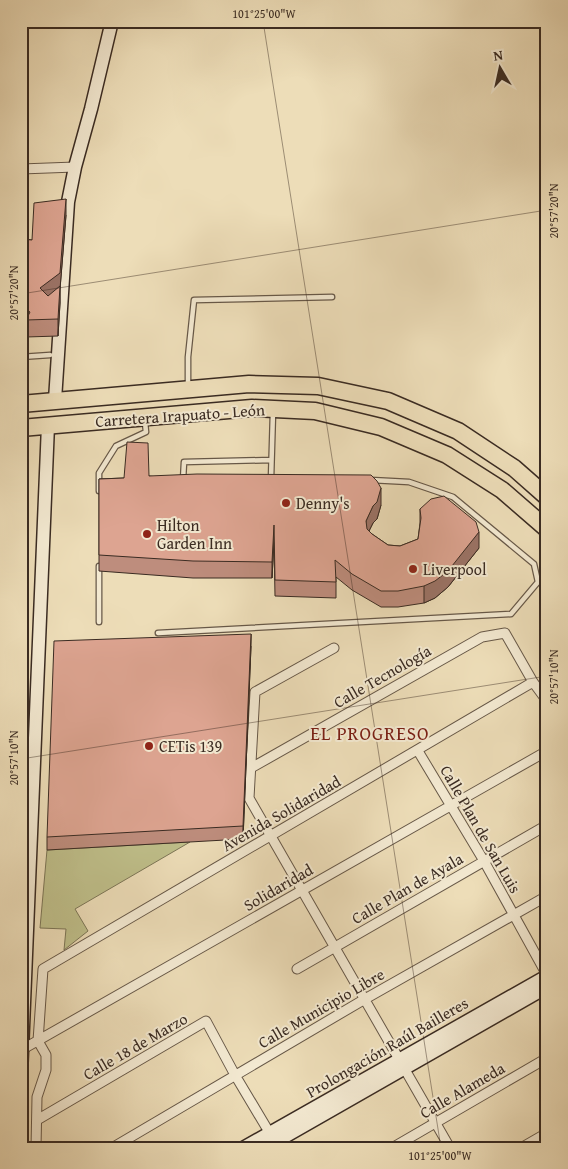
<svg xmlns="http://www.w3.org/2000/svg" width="568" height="1169" viewBox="0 0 568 1169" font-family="'Gentium Book Plus',serif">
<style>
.green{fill:#bfbf8a;stroke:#7c7556}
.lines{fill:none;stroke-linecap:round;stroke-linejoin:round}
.lane-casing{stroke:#675848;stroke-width:7}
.street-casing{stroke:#675848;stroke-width:11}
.secondary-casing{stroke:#3a2b22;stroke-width:15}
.highway-casing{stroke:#3a2b22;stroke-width:19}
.lane{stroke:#f3e9d1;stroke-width:4.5}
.street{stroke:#f3e9d1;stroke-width:9}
.secondary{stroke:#f3e9d1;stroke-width:12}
.highway{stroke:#edddb8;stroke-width:16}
.wall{fill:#be8d7d;stroke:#3a2b22}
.shaded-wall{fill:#9b7366;stroke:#3a2b22}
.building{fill:#dda491;stroke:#3a2b22}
.ticks{fill:none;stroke:#3a2b22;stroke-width:1;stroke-opacity:0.45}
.poi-dot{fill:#8f2418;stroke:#f3e9d1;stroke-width:2}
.labels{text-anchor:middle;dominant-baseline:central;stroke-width:4;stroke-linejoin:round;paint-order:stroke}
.street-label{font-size:16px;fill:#3a2b22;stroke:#f3e9d1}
.poi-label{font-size:16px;fill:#3a2b22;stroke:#f3e9d1;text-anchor:start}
.quarter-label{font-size:19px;letter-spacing:1px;fill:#7a1f14;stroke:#f3e9d1}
.neatline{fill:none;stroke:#3a2b22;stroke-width:2}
.ticks-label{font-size:12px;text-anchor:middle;fill:#3a2b22}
</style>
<rect width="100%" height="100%" fill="#edddb8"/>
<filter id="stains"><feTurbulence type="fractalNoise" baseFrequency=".004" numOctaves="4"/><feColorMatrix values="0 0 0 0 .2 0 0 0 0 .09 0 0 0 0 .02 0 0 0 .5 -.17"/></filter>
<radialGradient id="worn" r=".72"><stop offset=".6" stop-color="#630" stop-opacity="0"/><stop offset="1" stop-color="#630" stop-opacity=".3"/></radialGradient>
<!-- green -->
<path class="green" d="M190,842L75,909L88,931L64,950L66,929L40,928L47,850Z"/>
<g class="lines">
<defs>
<path id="lane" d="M21,331L26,326
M21,357L50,355
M188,385V357L194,300L332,297
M271,479L273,412
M183,480L184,462L271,460
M99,491V473L116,446L146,432L145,422
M99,622V566
M158,633L511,614L538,582L534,564L453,497L409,482L371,480"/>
<path id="street" d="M21,169L75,167
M334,648L255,692L249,798L450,1148
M418,751L484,861L547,975
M251,768L482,637L505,633L533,682L547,701
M297,969L547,825
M23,1049L547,751
M37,1120L206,1021L235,1075L272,1137
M36,1148L37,1097L46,1070V1055L38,1041L43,969L533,682
M112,1148L365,999L547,896
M392,1148L547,1058
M521,1148L547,1133"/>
<path id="secondary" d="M55,400L68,202L75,167L91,109L112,21
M21,1075L48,425
M243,1148L547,976
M265,1148L547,987"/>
<path id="highway" d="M21,404L249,384L318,386L388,401L458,431L514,468L547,497
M21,428L252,408L315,411L381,427L447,455L502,490L547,529"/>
</defs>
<!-- lane casing -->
<use href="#lane" class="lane-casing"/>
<!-- street casing -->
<use href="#street" class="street-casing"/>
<!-- secondary casing -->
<use href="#secondary" class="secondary-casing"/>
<!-- highway casing -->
<use href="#highway" class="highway-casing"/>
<!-- lane -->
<use href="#lane" class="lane"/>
<!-- street -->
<use href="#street" class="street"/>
<!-- secondary -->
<use href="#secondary" class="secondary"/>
<!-- highway -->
<use href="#highway" class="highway"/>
</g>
<!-- wall -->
<path class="wall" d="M66,215L60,289V303L58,336L26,337V326L21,322V239L32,240Z
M149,476L381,505L377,519L373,523L369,531L372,534L388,545L400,546L418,539L420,523V509L479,548L448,587L435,598L424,603L398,607H381L352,590L336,577V598L275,596L274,542L272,578H193L99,571V479L124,478Z
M251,646L243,839L47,850V837Z"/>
<!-- shaded-wall -->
<path class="shaded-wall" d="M66,199V215L60,289V303L58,336V319L40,305V288Z
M381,488V505L377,519L373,523L366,537V521Z
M274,525V542L272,578V562Z
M479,532V548L448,587L435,598L424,603V586Z
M251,634V646L243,839V826Z"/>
<!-- building -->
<path class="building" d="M66,199L60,273L40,288L48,296L60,286L58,319L26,320L30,312L21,306V239L32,240L34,203Z
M127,442L148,443L149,476L197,474L371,475L377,481L381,488L377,502L373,506L366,521L367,529L372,534L388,545L400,546L418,539L421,518L420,509L431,499L444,496L476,522L479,532L448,571L435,581L424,586L398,591H381L352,574L335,560L336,582L275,580L274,525L272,562L193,561L99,555V479L124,478Z
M251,634L243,826L47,837L54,641Z"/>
<!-- ticks -->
<path class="ticks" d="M263,21L441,1148M21,294L547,210M21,759L547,676M511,1148L547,1142"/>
<!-- markers -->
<g class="poi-dot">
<circle cx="286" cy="503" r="5"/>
<circle cx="147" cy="534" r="5"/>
<circle cx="413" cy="569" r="5"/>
<circle cx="149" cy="746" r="5"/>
</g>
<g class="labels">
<!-- street labels -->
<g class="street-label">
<text transform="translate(180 415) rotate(-4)">Carretera Irapuato - León</text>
<text transform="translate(382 676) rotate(-30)">Calle Tecnología</text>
<text transform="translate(281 813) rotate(-30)">Avenida Solidaridad</text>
<text transform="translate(481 829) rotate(60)">Calle Plan de San Luis</text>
<text transform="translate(278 887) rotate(-30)">Solidaridad</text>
<text transform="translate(407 888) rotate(-30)">Calle Plan de Ayala</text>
<text transform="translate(321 1008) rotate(-30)">Calle Municipio Libre</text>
<text transform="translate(135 1046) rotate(-30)">Calle 18 de Marzo</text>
<text transform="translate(387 1047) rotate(-30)">Prolongación Raúl Bailleres</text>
<text transform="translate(462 1090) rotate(-30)">Calle Alameda</text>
</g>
<!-- poi labels -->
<g class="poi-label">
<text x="296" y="503">Denny's</text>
<text x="157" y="525">Hilton<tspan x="157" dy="18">Garden Inn</tspan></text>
<text x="423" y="569">Liverpool</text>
<text x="159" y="746">CETis 139</text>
</g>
<!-- quarter labels -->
<g class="quarter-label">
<text x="370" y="733">EL PROGRESO</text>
</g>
</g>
<!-- margin -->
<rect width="568" height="1169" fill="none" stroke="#edddb8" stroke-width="55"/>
<!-- north arrow -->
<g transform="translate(500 68) rotate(351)" stroke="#f3e9d1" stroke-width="4" paint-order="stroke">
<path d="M0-4L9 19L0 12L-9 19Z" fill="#3a2b22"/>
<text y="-8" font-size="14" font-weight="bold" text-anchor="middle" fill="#3a2b22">N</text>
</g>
<rect x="28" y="28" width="512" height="1114" class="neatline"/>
<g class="ticks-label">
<text x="264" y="18">101°25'00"W</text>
<text transform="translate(554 211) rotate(-90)" y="4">20°57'20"N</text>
<text transform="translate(14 293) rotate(-90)" y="4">20°57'20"N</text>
<text transform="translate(554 677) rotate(-90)" y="4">20°57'10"N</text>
<text transform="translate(14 758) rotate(-90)" y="4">20°57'10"N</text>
<text x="440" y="1160">101°25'00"W</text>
</g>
<rect width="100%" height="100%" filter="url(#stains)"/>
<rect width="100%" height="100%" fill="url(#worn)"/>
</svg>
